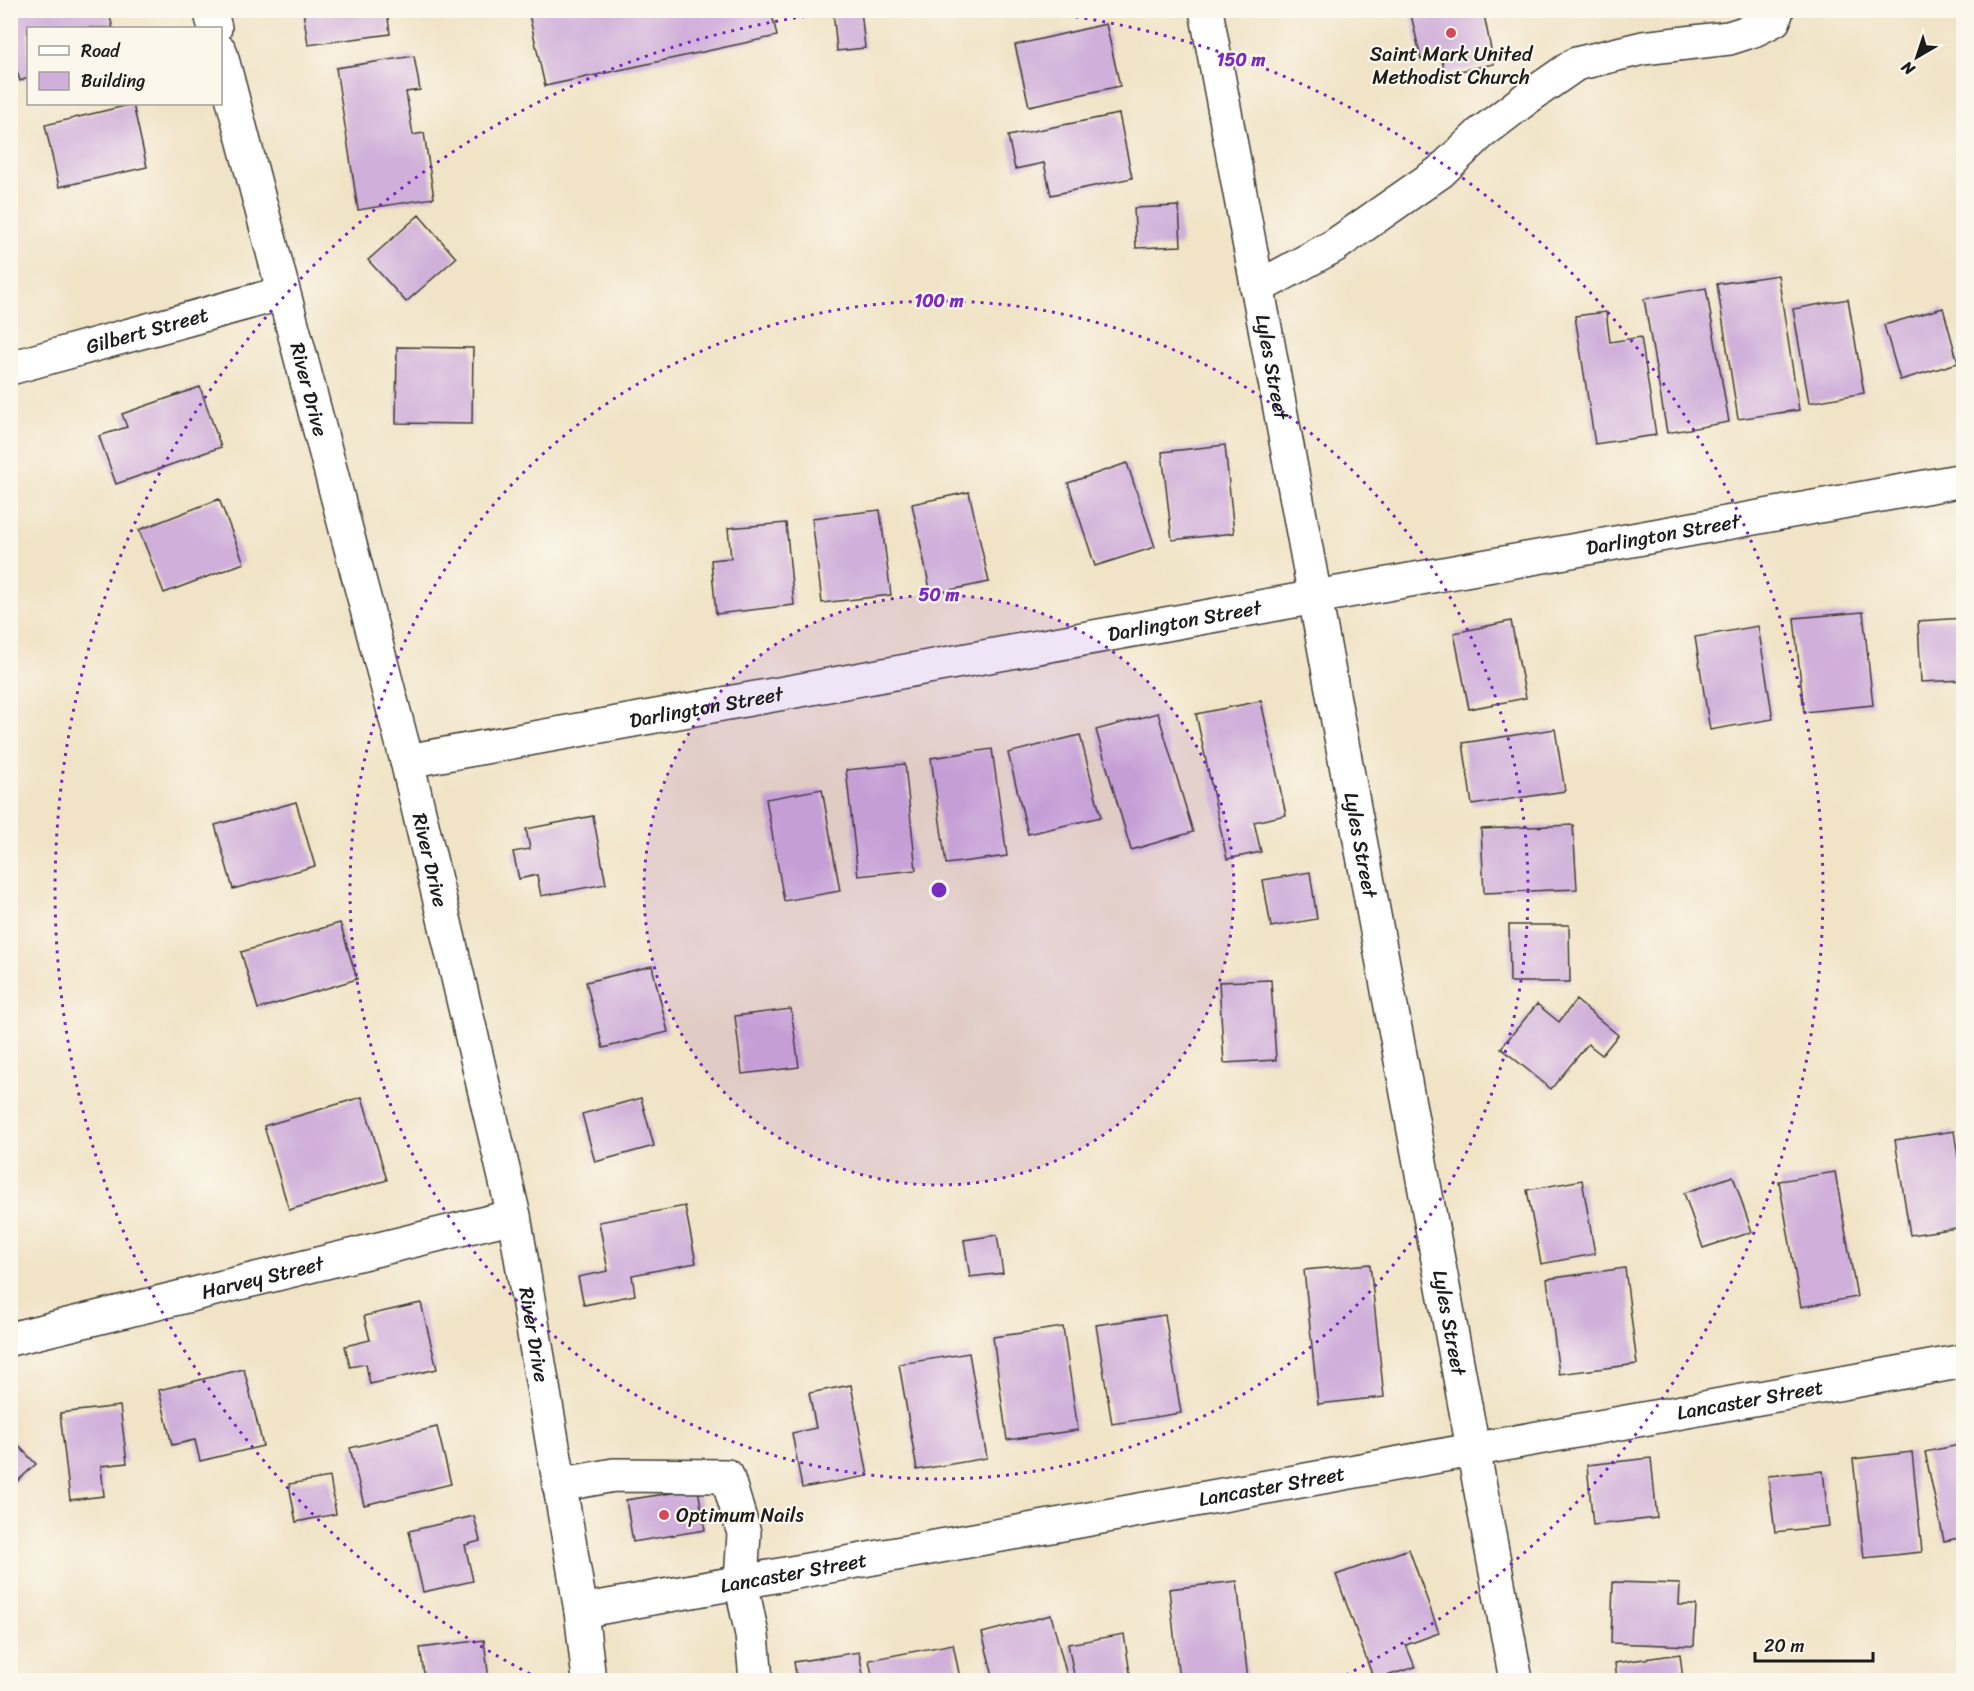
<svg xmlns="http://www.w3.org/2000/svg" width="1974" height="1691" viewBox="0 0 1974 1691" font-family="Sriracha,sans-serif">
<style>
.building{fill:#d0afda}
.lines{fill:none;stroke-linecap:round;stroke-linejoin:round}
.minor-casing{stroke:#3c3a36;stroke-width:36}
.major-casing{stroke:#3c3a36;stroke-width:36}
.minor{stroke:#fff;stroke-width:33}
.major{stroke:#fff;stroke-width:33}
.ring{fill:none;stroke:#7b2cbf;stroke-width:3;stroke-dasharray:3 6}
.poi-dot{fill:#d1495b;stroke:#fbf7ec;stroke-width:2}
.labels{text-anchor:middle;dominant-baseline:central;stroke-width:4.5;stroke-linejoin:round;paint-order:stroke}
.poi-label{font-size:20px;fill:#1c1c1c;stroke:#fbf7ec}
.street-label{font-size:20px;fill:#1c1c1c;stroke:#fbf7ec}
.centre{fill:#7b2cbf;stroke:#fbf7ec;stroke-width:3}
.ring-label{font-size:18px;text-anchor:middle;font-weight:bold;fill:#7b2cbf;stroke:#fbf7ec;stroke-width:4.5;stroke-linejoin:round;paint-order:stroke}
</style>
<rect width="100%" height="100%" fill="#fbf7ec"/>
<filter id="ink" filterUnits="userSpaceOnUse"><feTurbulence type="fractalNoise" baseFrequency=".0167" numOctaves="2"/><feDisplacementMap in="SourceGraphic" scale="12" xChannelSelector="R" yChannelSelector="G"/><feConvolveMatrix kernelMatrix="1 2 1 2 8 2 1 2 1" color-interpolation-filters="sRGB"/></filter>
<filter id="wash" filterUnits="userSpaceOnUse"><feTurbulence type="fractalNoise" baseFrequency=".008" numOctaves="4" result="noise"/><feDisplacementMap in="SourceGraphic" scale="24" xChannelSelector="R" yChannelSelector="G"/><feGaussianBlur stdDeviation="1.35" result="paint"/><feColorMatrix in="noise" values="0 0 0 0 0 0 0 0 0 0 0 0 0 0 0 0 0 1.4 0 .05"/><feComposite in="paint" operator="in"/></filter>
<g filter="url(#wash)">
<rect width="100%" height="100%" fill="#f0e3c6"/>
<g id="blocks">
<!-- building -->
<path class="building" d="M26,10H108L113,28H28V78L20,81L10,49V15Z
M303,10H387L390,34L308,45Z
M528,10H771L777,36L545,86Z
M833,10H861L865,48L837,51Z
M1410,10H1483L1494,64L1445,74L1441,55L1421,59Z
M1106,24L1120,86L1029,106L1015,45Z
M414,56L420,90L406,92L413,135L424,133L434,198L358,210L336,68Z
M133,104L147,167L59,187L45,125Z
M1119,114L1132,178L1051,195L1044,163L1015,169L1008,136Z
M1179,206L1181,246L1136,248L1134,208Z
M419,215L456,258L406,302L368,260Z
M1778,275L1799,410L1738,419L1717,284Z
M1706,288L1729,422L1667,433L1644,299Z
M1848,299L1864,393L1809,403L1793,309Z
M1943,308L1958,363L1900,380L1884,325Z
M1606,312L1610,342L1641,337L1656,435L1595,444L1575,316Z
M397,347L473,348L472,424L396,423Z
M200,387L221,447L116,484L99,436L127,427L122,414Z
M1225,445L1234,533L1172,540L1162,452Z
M1127,463L1155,547L1095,566L1068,483Z
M969,492L989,582L931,594L912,504Z
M219,499L244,563L164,593L139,530Z
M880,510L891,595L822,603L812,518Z
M786,523L794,605L716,614L711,560L731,558L728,528Z
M1863,612L1873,705L1804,712L1794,618Z
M1964,618V680L1921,682L1918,621Z
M1511,621L1526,698L1469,709L1454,633Z
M1758,626L1773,719L1710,730L1695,637Z
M1261,701L1286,815L1254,822L1261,852L1227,859L1196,714Z
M1158,713L1193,832L1131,850L1096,730Z
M1555,729L1565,791L1472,805L1463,743Z
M1080,735L1101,817L1028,834L1008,753Z
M992,749L1007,856L946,864L931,758Z
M905,764L916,870L858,876L846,770Z
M822,789L840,891L784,901L766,799Z
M296,802L315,866L233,889L215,825Z
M593,816L606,884L541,896L537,875L519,879L513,852L530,849L526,829Z
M1573,825L1577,889L1484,893L1481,829Z
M1310,872L1317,919L1271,927L1263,880Z
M340,923L357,979L258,1009L241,952Z
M1509,925H1569L1570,982H1510Z
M652,966L668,1032L603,1048L586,982Z
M1271,980L1276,1060L1224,1063L1219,982Z
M1576,1000L1618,1035L1602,1055L1588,1044L1551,1089L1501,1048L1537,1004L1559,1022Z
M791,1009L799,1067L742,1074L735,1016Z
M362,1097L387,1180L289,1210L264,1126Z
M641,1098L654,1146L595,1162L582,1114Z
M1954,1131L1958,1157L1964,1156V1227L1910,1235L1895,1140Z
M1835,1172L1857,1297L1801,1307L1779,1181Z
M1733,1176L1752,1232L1703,1248L1684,1193Z
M1582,1180L1595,1254L1541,1264L1527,1190Z
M685,1206L696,1263L632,1275L635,1295L584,1305L578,1277L608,1271L599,1222Z
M997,1235L1003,1273L970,1277L964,1240Z
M1370,1264L1384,1397L1318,1404L1304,1270Z
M1625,1268L1637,1364L1559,1374L1547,1279Z
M421,1303L437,1369L370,1384L366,1364L350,1367L345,1346L370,1340L364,1316Z
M1165,1315L1181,1413L1112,1424L1096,1325Z
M1063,1327L1078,1430L1007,1440L993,1337Z
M969,1353L987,1458L917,1470L899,1364Z
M244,1369L263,1446L200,1461L195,1440L172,1445L159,1390Z
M851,1385L868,1476L802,1488L792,1433L816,1428L809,1393Z
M120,1406L127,1463L101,1466L104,1496L70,1500L60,1413Z
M437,1427L451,1484L364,1505L350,1448Z
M10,1437L36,1464L10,1488Z
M1964,1444V1537L1944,1541L1925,1452Z
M1912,1452L1922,1552L1864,1558L1853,1459Z
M1651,1458L1657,1518L1593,1525L1587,1465Z
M1823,1471L1829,1526L1775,1532L1768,1476Z
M330,1477L336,1514L296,1522L289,1484Z
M698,1489L705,1530L633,1542L626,1500Z
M474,1516L480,1541L465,1545L473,1581L423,1592L409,1531Z
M1409,1549L1439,1633L1406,1645L1415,1667L1374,1680L1336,1575Z
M1237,1581L1248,1680H1179L1169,1589Z
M1613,1582L1680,1584L1679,1605H1696L1694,1646L1611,1643Z
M1051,1615L1068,1680H994L982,1633Z
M1124,1634L1131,1680H1075L1068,1644Z
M484,1640L489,1680H425L420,1648Z
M953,1644L960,1678L944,1680H873L869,1660Z
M859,1652L864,1680H797L794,1662Z
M1680,1654L1683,1680H1617L1615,1663Z
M734,1676L735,1680H704V1679Z"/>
</g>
</g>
<g filter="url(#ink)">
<use href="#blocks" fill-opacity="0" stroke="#3c3a36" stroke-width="1.5"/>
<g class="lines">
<defs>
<g id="minor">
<path id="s1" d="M1206,10L1516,1680"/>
<path d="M1257,288L1334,246L1440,172L1480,134L1527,98L1576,64L1643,48L1729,38L1754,30L1774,20L1777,10"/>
<path id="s2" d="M10,368L283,293"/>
<path id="s3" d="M407,761L1964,480"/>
<path id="s4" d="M10,1339L514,1216"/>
<path d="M559,1485L614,1475L727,1476L744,1533L741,1582L752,1635L756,1680"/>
<path id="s5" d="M581,1611L1964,1361"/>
</g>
<g id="major">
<path d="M210,10L215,28"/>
<path id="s6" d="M220,51L407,761L514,1216L581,1611L589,1680"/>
</g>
</defs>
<!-- minor casing -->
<use href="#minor" class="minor-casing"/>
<!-- major casing -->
<use href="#major" class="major-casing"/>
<!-- minor -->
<use href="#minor" class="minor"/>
<!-- major -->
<use href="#major" class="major"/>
</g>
</g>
<!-- distance rings -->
<circle cx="939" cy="890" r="295" fill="#7b2cbf" fill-opacity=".12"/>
<g class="ring">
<circle cx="939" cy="890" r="295"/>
<circle cx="939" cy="890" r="589"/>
<path d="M538 1678A884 884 0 0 1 847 11M1031 11A884 884 0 0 1 1340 1678"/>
</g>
<!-- markers -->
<g class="poi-dot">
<circle cx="1451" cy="33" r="6"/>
<circle cx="664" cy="1515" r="6"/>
</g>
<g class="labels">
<!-- poi labels -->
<g class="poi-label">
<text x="1451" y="54">Saint Mark United<tspan x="1451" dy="23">Methodist Church</tspan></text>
<text x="676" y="1515" text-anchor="start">Optimum Nails</text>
</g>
<!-- street labels -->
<g class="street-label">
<text stroke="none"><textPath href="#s2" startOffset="142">Gilbert Street</textPath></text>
<text stroke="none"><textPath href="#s1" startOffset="363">Lyles Street</textPath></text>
<text stroke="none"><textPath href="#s6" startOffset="350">River Drive</textPath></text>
<text stroke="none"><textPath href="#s3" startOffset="1276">Darlington Street</textPath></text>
<text stroke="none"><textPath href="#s3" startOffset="790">Darlington Street</textPath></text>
<text stroke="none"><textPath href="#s3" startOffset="304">Darlington Street</textPath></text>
<text stroke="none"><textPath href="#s1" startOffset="849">Lyles Street</textPath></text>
<text stroke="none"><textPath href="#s6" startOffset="836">River Drive</textPath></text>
<text stroke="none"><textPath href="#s4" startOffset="260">Harvey Street</textPath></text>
<text stroke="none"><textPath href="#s1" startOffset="1335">Lyles Street</textPath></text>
<text stroke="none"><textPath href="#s6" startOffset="1322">River Drive</textPath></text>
<text stroke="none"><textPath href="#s5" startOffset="1188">Lancaster Street</textPath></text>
<text stroke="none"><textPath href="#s5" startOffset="702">Lancaster Street</textPath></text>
<text stroke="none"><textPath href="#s5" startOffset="216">Lancaster Street</textPath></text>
</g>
</g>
<circle cx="939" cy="890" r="9" class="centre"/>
<g class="ring-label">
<text x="1241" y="66">150 m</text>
<text x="939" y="307">100 m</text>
<text x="939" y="601">50 m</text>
</g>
<!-- margin -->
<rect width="1974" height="1691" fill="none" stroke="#fbf7ec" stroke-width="36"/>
<!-- legend -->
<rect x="27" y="27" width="195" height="78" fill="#fbf7ec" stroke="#a29f99" stroke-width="1.5"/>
<rect x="39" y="46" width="30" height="9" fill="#ffffff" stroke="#a29f99" stroke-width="1.5"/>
<text x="81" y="57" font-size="18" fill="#1c1c1c">Road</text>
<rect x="39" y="72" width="30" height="18" fill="#d0afda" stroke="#a29f99" stroke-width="1.5"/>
<text x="81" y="87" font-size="18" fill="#1c1c1c">Building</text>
<!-- north arrow -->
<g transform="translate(1917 57) rotate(219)" stroke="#fbf7ec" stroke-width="4.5" paint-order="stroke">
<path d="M0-4.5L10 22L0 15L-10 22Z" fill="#1c1c1c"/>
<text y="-9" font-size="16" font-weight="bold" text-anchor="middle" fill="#1c1c1c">N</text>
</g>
<!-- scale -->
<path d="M1755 1652v9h118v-9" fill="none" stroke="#1c1c1c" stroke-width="3"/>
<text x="1764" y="1652" font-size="18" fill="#1c1c1c" stroke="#fbf7ec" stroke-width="4.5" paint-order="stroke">20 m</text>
</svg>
